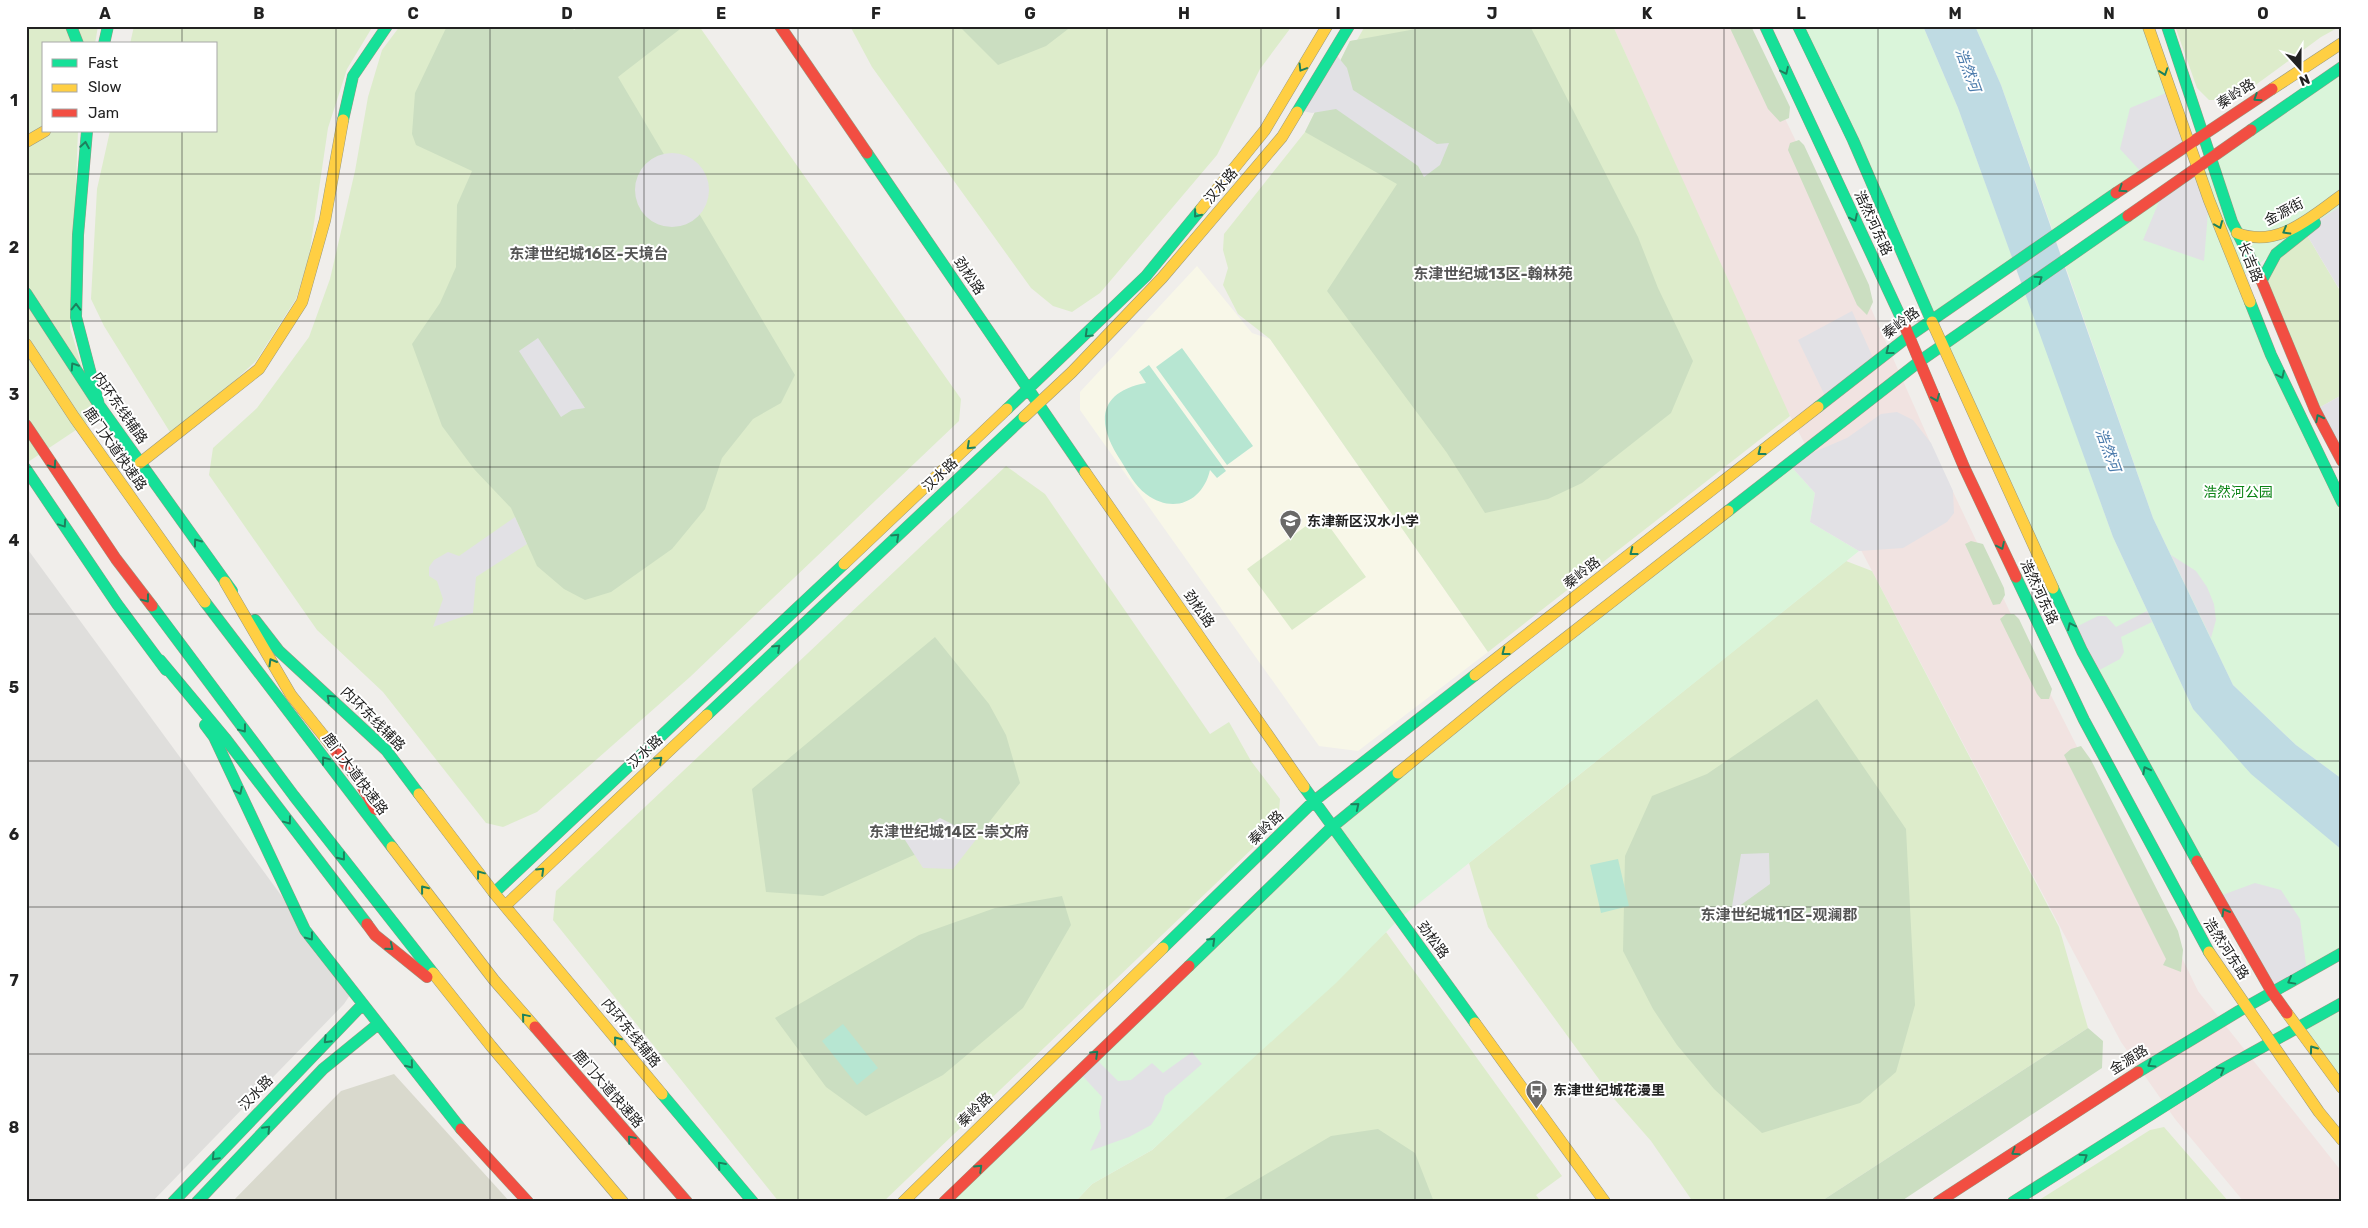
<svg xmlns="http://www.w3.org/2000/svg" width="2368" height="1228" viewBox="0 0 2368 1228" font-family="Rubik,'Noto Sans SC',sans-serif">
<style>
.residential{fill:#dfdedc}
.commercial{fill:#f1e3e1}
.education{fill:#f8f7e8}
.construction{fill:#d9d9cd}
.grass{fill:#ddeccb}
.forest{fill:#cbdec1}
.park{fill:#daf5da}
.pitch{fill:#b7e6d2}
.plaza{fill:#e2e1e5}
.water{fill:#bfdbe3}
.lines{fill:none;stroke-linecap:round;stroke-linejoin:round}
.fast-casing{stroke:#999a82;stroke-width:12}
.slow-casing{stroke:#999a82;stroke-width:12}
.jam-casing{stroke:#999a82;stroke-width:12}
.fast{stroke:#16e098;stroke-width:11}
.slow{stroke:#ffcf43;stroke-width:11}
.jam{stroke:#f24e42;stroke-width:11}
.oneway{stroke:#1c815d}
.grid{fill:none;stroke:#222;stroke-width:1;stroke-opacity:0.55}
.labels{text-anchor:middle;dominant-baseline:central;stroke-width:4;stroke-linejoin:round;paint-order:stroke}
.street-label{font-size:14px;fill:#222;stroke:#fff}
.park-label{font-size:14px;fill:#0c8416;stroke:#fff}
.poi-label{font-size:14px;font-weight:bold;fill:#222;stroke:#fff;text-anchor:start}
.water-label{font-size:15px;font-style:italic;fill:#4a7aab;stroke:#fff}
.neighbourhood-label{font-size:15px;font-weight:bold;fill:#555;stroke:#fff}
.neatline{fill:none;stroke:#222;stroke-width:2}
.grid-label{font-size:16px;text-anchor:middle;font-weight:bold;fill:#222}
</style>
<rect width="100%" height="100%" fill="#f0eeeb"/>
<!-- residential -->
<path class="residential" d="M26,547L352,992L344,1004L152,1202H26Z"/>
<!-- commercial -->
<path class="commercial" d="M1613,26H1740L1808,166L1938,460L2026,646L2136,863L2198,991L2342,1172V1202H2244L2175,1119L2121,1042L1778,393Z"/>
<!-- education -->
<path class="education" d="M1197,266L1252,333L1270,339L1488,652L1358,751L1319,746L1080,410V392Z"/>
<!-- construction -->
<path class="construction" d="M394,1074L510,1202H232L341,1091Z"/>
<!-- grass -->
<path class="grass" d="M26,26H98L95,44H44V131H78L70,328L97,416L28,462Z
M134,26H373L347,69L328,128L309,257L296,299L256,361L173,437L104,326L91,299L97,189L110,131H216V44H130Z
M400,26H571L574,30L579,26H699L961,399L959,421L690,677L537,812L503,827L486,823L383,692L317,630L209,475L213,448L257,408L309,337L330,279L355,171L368,97L382,50Z
M850,26H1292L1260,69L1217,155L1100,293L1072,312L1053,306L1031,288L872,67Z
M1365,26H1613L1790,416L1488,652L1270,339L1238,314L1223,285L1228,268L1223,250L1224,234L1305,132L1350,41L1357,40Z
M2175,26H2341L2321,37L2235,100H2209L2197,88Z
M2304,230L2342,294V395L2315,410L2262,280Z
M1006,466L1045,494L1210,734L1229,722L1251,761L1280,799L1278,824L883,1202H779L553,920L556,891Z
M1321,515L1366,577L1292,630L1247,569Z
M1846,561L1872,571L2059,927L2088,1028L1820,1202H1693L1651,1141L1609,1093L1488,927L1469,863Z
M1386,932L1562,1176L1536,1195L1541,1202H1075L1092,1184L1152,1150Z
M2164,1127L2229,1202H2036L2150,1130Z"/>
<!-- forest -->
<path class="forest" d="M447,26H571L574,30L579,26H684L618,77L795,375L781,403L753,419L722,458L705,509L672,549L611,592L585,600L564,589L537,566L511,508L474,469L442,426L412,344L440,303L456,267L457,205L472,171L416,145L412,134L415,93Z
M959,26H1072L1046,46L998,65Z
M1432,26H1530L1638,237L1658,288L1693,361L1671,413L1582,483L1548,499L1485,513L1447,453L1327,291L1397,184L1305,132L1350,41Z
M1729,26H1751L1790,107L1789,118L1780,122L1768,109Z
M1799,140L1804,145L1869,285L1873,302L1867,315L1857,305L1788,150L1790,143Z
M1971,541L1983,544L2004,588L2005,595L2000,604L1993,605L1965,544Z
M2006,614H2014L2019,619L2052,689L2049,699H2041L2037,694L2000,619Z
M935,637L989,704L1006,735L1020,783L960,859L914,855L823,896L766,892L752,789Z
M1817,699L1906,829L1915,1005L1896,1072L1860,1103L1762,1133L1714,1089L1677,1045L1653,1009L1623,951L1625,856L1652,796L1707,774Z
M2081,746L2091,760L2178,931L2183,950L2181,972L2163,965L2166,959L2064,755L2071,749Z
M1062,896L1071,925L1023,1008L943,1075L866,1116L826,1087L775,1018L919,935L995,908Z
M2088,1028L2103,1041L2102,1068L1900,1202H1820Z
M1378,1129L1415,1153L1434,1202H1219L1331,1136Z"/>
<!-- park -->
<path class="park" d="M1798,26H1923L1958,108L2014,262L1931,319Z
M1975,26H2148L2189,143L2054,234L2001,85Z
M2342,68V205L2240,277L2342,502V779L2296,745L2233,685L2153,518L2064,262Z
M2025,290L2113,537L2193,709L2299,812L2342,850V953L2272,992L2082,651L1943,344Z
M1788,463L1815,493L1810,522L1859,551L1399,919L1336,983L1152,1150L1092,1184L1075,1202H944L1332,827Z
M2342,1003V1088L2297,1026Z"/>
<!-- pitch -->
<path class="pitch" d="M1182,348L1253,446L1227,465L1156,367Z
M1149,365L1226,471L1217,478L1210,470C1203,501 1174,515 1146,494C1135,486 1128,472 1121,461C1096,424 1097,392 1146,383L1139,372Z
M1618,859L1629,906L1601,913L1590,865Z
M843,1024L878,1068L857,1085L822,1041Z"/>
<!-- plaza -->
<path class="plaza" d="M1334,52L1347,68L1353,90L1437,144L1449,143L1440,165L1424,177L1418,166L1336,109L1312,113L1298,110Z
M2171,91L2189,143L2143,174L2120,149L2130,108Z
M635 190a37 37 0 1 1 74 0a37 37 0 1 1-74 0Z
M2198,168L2209,200L2204,261L2143,240L2163,192Z
M2342,205V285L2338,287L2304,230Z
M1852,311L1875,362L1827,400L1798,340Z
M538,338L585,408L572,410L561,417L519,351Z
M2342,395V461L2315,410Z
M1897,412L1913,420L1931,443L1953,491L1954,513L1947,522L1903,548L1859,551L1810,522L1815,493L1788,463L1847,438L1881,414Z
M515,517L527,544L476,577L473,613L433,627L443,599L437,581L429,576V567L434,560L448,552L459,556Z
M2171,555L2196,571L2207,587L2214,604L2216,620L2211,638Z
M2147,611L2152,622L2121,637L2124,652L2120,659L2094,673L2072,629L2098,616H2106L2116,627Z
M940,818L978,837L953,869L923,868L905,840Z
M1769,853L1770,884L1731,912L1741,854Z
M2255,883L2281,890L2300,919L2307,972L2272,992L2217,897Z
M1192,1052L1202,1064L1165,1096L1161,1110L1151,1125L1129,1137L1090,1151L1101,1128L1099,1113L1102,1097L1078,1071L1093,1056L1118,1081L1131,1080L1152,1063L1163,1073Z"/>
<!-- water -->
<path class="water" d="M1923,26H1975L2001,85L2153,518L2233,685L2296,745L2342,779V850L2251,774L2193,709L2113,537L1958,108Z"/>
<g class="lines">
<defs>
<path id="fast" d="M71,26L78,44
M1765,26L1903,322
M1798,26L1853,140L1932,322
M2167,26L2232,222L2260,277
M104,44L108,26
M1297,112L1349,26
M343,120L353,76L387,26
M2251,130L2342,67
M87,131L78,235L76,317L99,405
M867,153L1085,472
M2262,280L2276,254L2315,223
M26,293L99,405L232,591
M2250,302L2271,355L2342,502
M1818,407L1909,336L2116,193
M1007,409L1146,276L1201,209
M26,469L117,604L166,670
M1728,511L1920,361L2128,216
M2016,577L2084,720L2209,952
M2053,588L2082,651L2197,861
M205,602L392,847
M152,606L294,796L433,973
M255,620L279,651L386,750L419,794
M160,660L225,738L367,924
M707,715L1024,417
M205,725L214,737L305,930L461,1129
M1304,787L1475,1023
M494,893L844,564
M1163,948L1314,801L1475,675
M1189,966L1332,827L1398,773
M2138,1072L2239,1011L2342,953
M662,1094L753,1202
M173,1202L362,1005
M197,1202L323,1069L377,1025
M2013,1202L2223,1069L2342,1003"/>
<path id="slow" d="M2148,26L2209,200L2250,302
M2272,89L2342,43
M26,142L45,131
M1201,209L1265,130L1327,26
M2237,233C2278,249 2311,217 2342,195
M1932,322L2053,588
M26,344L74,417L205,602
M1024,417L1072,372L1162,278L1282,137L1297,112
M140,463L259,369L302,302L325,220L343,120
M1085,472L1304,787
M844,564L1007,409
M225,582L291,695L335,750
M1475,675L1818,407
M1398,773L1508,683L1728,511
M419,794L494,893L662,1094
M392,847L494,980L535,1027
M506,905L707,715
M2209,952L2319,1112L2342,1140
M433,973L491,1046L623,1202
M2287,1013L2342,1088
M1475,1023L1605,1202
M903,1202L1163,948"/>
<path id="jam" d="M780,26L867,153
M2116,193L2272,89
M2128,216L2251,130
M2260,277L2315,410L2342,461
M1903,322L1964,467L2016,577
M26,425L116,559L152,606
M335,750L360,782L375,809
M2197,861L2272,992L2287,1013
M367,924L375,935L427,977
M535,1027L687,1202
M461,1129L528,1202
M944,1202L1189,966
M1938,1202L2138,1072"/>
</defs>
<!-- fast casing -->
<use href="#fast" class="fast-casing"/>
<!-- slow casing -->
<use href="#slow" class="slow-casing"/>
<!-- jam casing -->
<use href="#jam" class="jam-casing"/>
<!-- fast -->
<use href="#fast" class="fast"/>
<!-- slow -->
<use href="#slow" class="slow"/>
<!-- jam -->
<use href="#jam" class="jam"/>
</g>
<!-- one-way arrows -->
<defs><path id="oneway-chevron" d="M-2-3.5L2.5 0L-2 3.5" fill="none" stroke-width="1.6" stroke-linecap="round" stroke-linejoin="round" transform="scale(1.25)"/></defs>
<g class="oneway">
<use href="#oneway-chevron" transform="translate(1302 68) rotate(121)"/>
<use href="#oneway-chevron" transform="translate(1785 71) rotate(65)"/>
<use href="#oneway-chevron" transform="translate(2164 72) rotate(71)"/>
<use href="#oneway-chevron" transform="translate(2257 98) rotate(147)"/>
<use href="#oneway-chevron" transform="translate(85 145) rotate(-81)"/>
<use href="#oneway-chevron" transform="translate(2122 189) rotate(146)"/>
<use href="#oneway-chevron" transform="translate(1197 214) rotate(129)"/>
<use href="#oneway-chevron" transform="translate(1854 218) rotate(65)"/>
<use href="#oneway-chevron" transform="translate(2219 225) rotate(68)"/>
<use href="#oneway-chevron" transform="translate(2286 231) rotate(150)"/>
<use href="#oneway-chevron" transform="translate(2039 279) rotate(-35)"/>
<use href="#oneway-chevron" transform="translate(76 307) rotate(-89)"/>
<use href="#oneway-chevron" transform="translate(1088 334) rotate(136)"/>
<use href="#oneway-chevron" transform="translate(1889 351) rotate(142)"/>
<use href="#oneway-chevron" transform="translate(74 366) rotate(-123)"/>
<use href="#oneway-chevron" transform="translate(2281 375) rotate(65)"/>
<use href="#oneway-chevron" transform="translate(1936 398) rotate(67)"/>
<use href="#oneway-chevron" transform="translate(2319 418) rotate(-117)"/>
<use href="#oneway-chevron" transform="translate(970 446) rotate(137)"/>
<use href="#oneway-chevron" transform="translate(1761 452) rotate(142)"/>
<use href="#oneway-chevron" transform="translate(53 465) rotate(56)"/>
<use href="#oneway-chevron" transform="translate(63 524) rotate(56)"/>
<use href="#oneway-chevron" transform="translate(896 537) rotate(-43)"/>
<use href="#oneway-chevron" transform="translate(197 542) rotate(-126)"/>
<use href="#oneway-chevron" transform="translate(2001 546) rotate(65)"/>
<use href="#oneway-chevron" transform="translate(1633 552) rotate(142)"/>
<use href="#oneway-chevron" transform="translate(146 599) rotate(53)"/>
<use href="#oneway-chevron" transform="translate(2071 626) rotate(-115)"/>
<use href="#oneway-chevron" transform="translate(777 648) rotate(-43)"/>
<use href="#oneway-chevron" transform="translate(1505 652) rotate(142)"/>
<use href="#oneway-chevron" transform="translate(272 662) rotate(-120)"/>
<use href="#oneway-chevron" transform="translate(330 698) rotate(-137)"/>
<use href="#oneway-chevron" transform="translate(243 729) rotate(53)"/>
<use href="#oneway-chevron" transform="translate(325 760) rotate(-127)"/>
<use href="#oneway-chevron" transform="translate(659 760) rotate(-43)"/>
<use href="#oneway-chevron" transform="translate(2146 770) rotate(-118)"/>
<use href="#oneway-chevron" transform="translate(239 791) rotate(65)"/>
<use href="#oneway-chevron" transform="translate(1356 806) rotate(-39)"/>
<use href="#oneway-chevron" transform="translate(288 821) rotate(53)"/>
<use href="#oneway-chevron" transform="translate(342 857) rotate(52)"/>
<use href="#oneway-chevron" transform="translate(541 871) rotate(-44)"/>
<use href="#oneway-chevron" transform="translate(480 874) rotate(-127)"/>
<use href="#oneway-chevron" transform="translate(424 889) rotate(-128)"/>
<use href="#oneway-chevron" transform="translate(2225 912) rotate(-120)"/>
<use href="#oneway-chevron" transform="translate(310 937) rotate(53)"/>
<use href="#oneway-chevron" transform="translate(1212 941) rotate(-44)"/>
<use href="#oneway-chevron" transform="translate(390 947) rotate(39)"/>
<use href="#oneway-chevron" transform="translate(2291 981) rotate(151)"/>
<use href="#oneway-chevron" transform="translate(525 1017) rotate(-130)"/>
<use href="#oneway-chevron" transform="translate(327 1040) rotate(135)"/>
<use href="#oneway-chevron" transform="translate(617 1040) rotate(-129)"/>
<use href="#oneway-chevron" transform="translate(2313 1049) rotate(-126)"/>
<use href="#oneway-chevron" transform="translate(1095 1054) rotate(-44)"/>
<use href="#oneway-chevron" transform="translate(2151 1064) rotate(148)"/>
<use href="#oneway-chevron" transform="translate(410 1065) rotate(51)"/>
<use href="#oneway-chevron" transform="translate(2221 1070) rotate(-31)"/>
<use href="#oneway-chevron" transform="translate(267 1129) rotate(-46)"/>
<use href="#oneway-chevron" transform="translate(631 1139) rotate(-131)"/>
<use href="#oneway-chevron" transform="translate(2015 1152) rotate(147)"/>
<use href="#oneway-chevron" transform="translate(215 1157) rotate(134)"/>
<use href="#oneway-chevron" transform="translate(2084 1157) rotate(-33)"/>
<use href="#oneway-chevron" transform="translate(721 1165) rotate(-131)"/>
<use href="#oneway-chevron" transform="translate(979 1168) rotate(-44)"/>
</g>
<!-- grid -->
<path class="grid" d="M182,26V44M336,26V1202M490,26V1202M644,26V1202M798,26V1202M953,26V1202M1107,26V1202M1261,26V1202M1415,26V1202M1570,26V1202M1724,26V1202M1878,26V1202M2032,26V1202M2186,26V1202M182,131V1202M26,174H2342M26,321H2342M26,467H2342M26,614H2342M26,761H2342M26,907H2342M26,1054H2342"/>
<!-- icons -->
<defs>
<symbol id="school-pin" viewBox="-11 -11 22 30"><path d="M0 17L-7.5 6A9.5 9.5 0 1 1 7.5 6Z" fill="#6a6968" stroke="#fff"/><path d="M0-5L7-2L0 1L-7-2ZM-4 1L0 2.5L4 1V4Q0 6-4 4Z" fill="#fff"/></symbol>
<symbol id="bus-pin" viewBox="-11 -11 22 30"><path d="M0 17L-7.5 6A9.5 9.5 0 1 1 7.5 6Z" fill="#6a6968" stroke="#fff"/><path d="M-5-6H5V4H4V6H2V4H-2V6H-4V4H-5ZM-3.5-4V0h7V-4ZM-3.5 1.2v1.5H-2V1.2ZM2 1.2v1.5H3.5V1.2Z" fill="#fff"/></symbol>
</defs>
<g fill-rule="evenodd">
<use href="#school-pin" x="1278" y="508" width="25" height="34"/>
<use href="#bus-pin" x="1524" y="1078" width="25" height="34"/>
</g>
<g class="labels">
<!-- street labels -->
<g class="street-label">
<text transform="translate(2236 94) rotate(-33)">秦岭路</text>
<text transform="translate(1221 186) rotate(-49)">汉水路</text>
<text transform="translate(2284 212) rotate(-28)">金源街</text>
<text transform="translate(1873 223) rotate(65)">浩然河东路</text>
<text transform="translate(2250 262) rotate(68)">长吉路</text>
<text transform="translate(969 276) rotate(56)">劲松路</text>
<text transform="translate(1901 323) rotate(-37)">秦岭路</text>
<text transform="translate(120 408) rotate(55)">内环东线辅路</text>
<text transform="translate(115 449) rotate(55)">鹿门大道快速路</text>
<text transform="translate(940 475) rotate(-43)">汉水路</text>
<text transform="translate(1582 573) rotate(-38)">秦岭路</text>
<text transform="translate(2039 592) rotate(65)">浩然河东路</text>
<text transform="translate(1199 609) rotate(55)">劲松路</text>
<text transform="translate(373 719) rotate(45)">内环东线辅路</text>
<text transform="translate(645 752) rotate(-43)">汉水路</text>
<text transform="translate(355 774) rotate(53)">鹿门大道快速路</text>
<text transform="translate(1266 828) rotate(-44)">秦岭路</text>
<text transform="translate(1433 940) rotate(54)">劲松路</text>
<text transform="translate(2226 949) rotate(57)">浩然河东路</text>
<text transform="translate(631 1033) rotate(51)">内环东线辅路</text>
<text transform="translate(2129 1060) rotate(-32)">金源路</text>
<text transform="translate(608 1089) rotate(49)">鹿门大道快速路</text>
<text transform="translate(256 1093) rotate(-46)">汉水路</text>
<text transform="translate(975 1110) rotate(-44)">秦岭路</text>
</g>
<!-- park labels -->
<g class="park-label">
<text x="2238" y="492">浩然河公园</text>
</g>
<!-- poi labels -->
<g class="poi-label">
<text x="1307" y="521">东津新区汉水小学</text>
<text x="1553" y="1090">东津世纪城花漫里</text>
</g>
<!-- water labels -->
<g class="water-label">
<text transform="translate(1968 70) rotate(70)">浩然河</text>
<text transform="translate(2108 450) rotate(70)">浩然河</text>
</g>
<!-- neighbourhood labels -->
<g class="neighbourhood-label">
<text x="589" y="254">东津世纪城16区-天境台</text>
<text x="1493" y="274">东津世纪城13区-翰林苑</text>
<text x="949" y="832">东津世纪城14区-崇文府</text>
<text x="1779" y="915">东津世纪城11区-观澜郡</text>
</g>
</g>
<!-- border -->
<rect width="2368" height="1228" fill="none" stroke="#ffffff" stroke-width="55"/>
<!-- legend -->
<rect x="42" y="42" width="175" height="90" fill="#ffffff" stroke="#a7a7a7"/>
<rect x="52" y="59" width="25" height="8" fill="#16e098" stroke="#a7a7a7"/>
<text x="88" y="68" font-size="15" fill="#222222">Fast</text>
<rect x="52" y="84" width="25" height="8" fill="#ffcf43" stroke="#a7a7a7"/>
<text x="88" y="92" font-size="15" fill="#222222">Slow</text>
<rect x="52" y="109" width="25" height="8" fill="#f24e42" stroke="#a7a7a7"/>
<text x="88" y="118" font-size="15" fill="#222222">Jam</text>
<!-- north arrow -->
<g transform="translate(2300 68) rotate(159)" stroke="#ffffff" stroke-width="4" paint-order="stroke">
<path d="M0-4L9 19L0 12L-9 19Z" fill="#222222"/>
<text y="-8" font-size="14" font-weight="bold" text-anchor="middle" fill="#222222">N</text>
</g>
<rect x="28" y="28" width="2312" height="1172" class="neatline"/>
<g class="grid-label">
<text x="105" y="19">A</text>
<text x="259" y="19">B</text>
<text x="413" y="19">C</text>
<text x="567" y="19">D</text>
<text x="721" y="19">E</text>
<text x="876" y="19">F</text>
<text x="1030" y="19">G</text>
<text x="1184" y="19">H</text>
<text x="1338" y="19">I</text>
<text x="1492" y="19">J</text>
<text x="1647" y="19">K</text>
<text x="1801" y="19">L</text>
<text x="1955" y="19">M</text>
<text x="2109" y="19">N</text>
<text x="2263" y="19">O</text>
<text x="14" y="106">1</text>
<text x="14" y="253">2</text>
<text x="14" y="400">3</text>
<text x="14" y="546">4</text>
<text x="14" y="693">5</text>
<text x="14" y="840">6</text>
<text x="14" y="986">7</text>
<text x="14" y="1133">8</text>
</g>
</svg>
